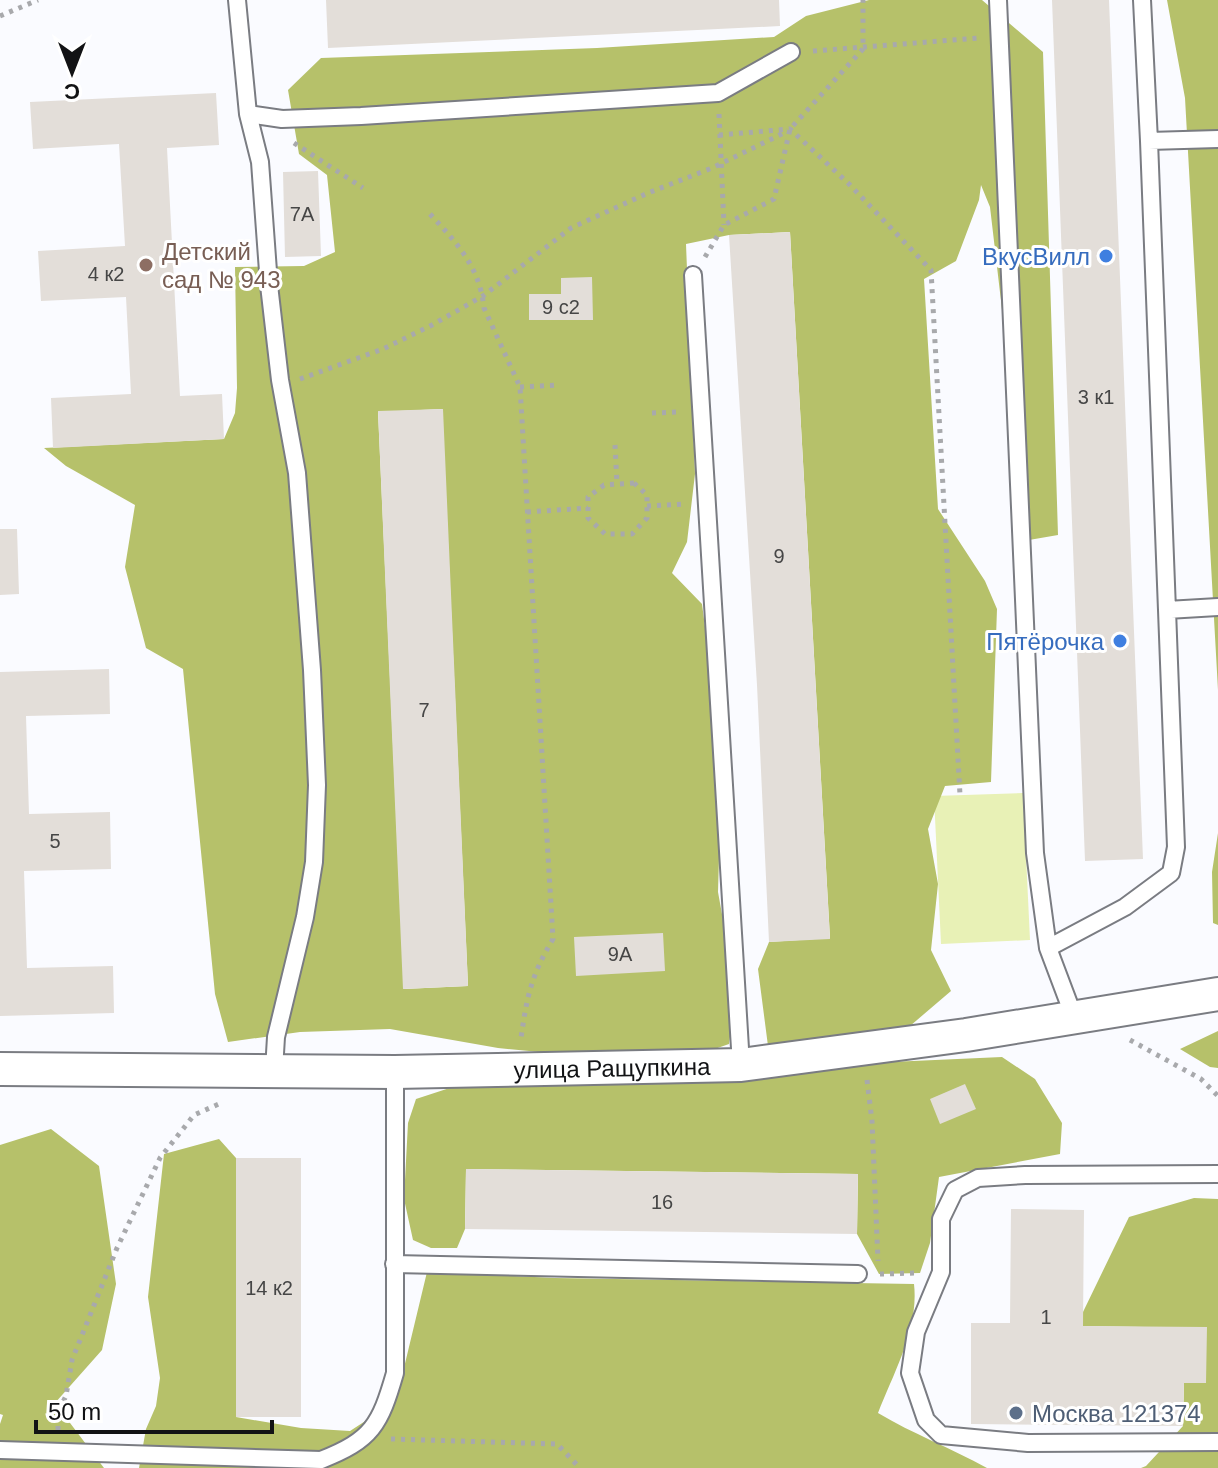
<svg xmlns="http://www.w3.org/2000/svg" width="1218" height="1468" viewBox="0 0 1218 1468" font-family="Arial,sans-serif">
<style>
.green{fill:#e8f1b6}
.forest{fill:#b6c16a;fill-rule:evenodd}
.building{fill:#e3ded9}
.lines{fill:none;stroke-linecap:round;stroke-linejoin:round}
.service-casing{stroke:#7a7c82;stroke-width:20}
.minor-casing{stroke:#7a7c82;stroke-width:36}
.path{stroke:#a8a9ac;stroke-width:5;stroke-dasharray:4 6;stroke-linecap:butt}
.service{stroke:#fff;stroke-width:16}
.minor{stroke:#fff;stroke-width:32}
.shop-dot{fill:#3f7fe0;stroke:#fff;stroke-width:3}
.education-dot{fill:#8d6e63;stroke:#fff;stroke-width:3}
.service-dot{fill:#5c6f8a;stroke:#fff;stroke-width:3}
.labels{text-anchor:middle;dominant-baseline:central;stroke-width:6;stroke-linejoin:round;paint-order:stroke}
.number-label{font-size:20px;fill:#464646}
.education-label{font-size:24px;fill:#785e54;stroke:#fff;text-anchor:start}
.shop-label{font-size:24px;fill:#366cbe;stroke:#fff;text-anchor:end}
.street-label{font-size:24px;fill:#121315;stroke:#fff}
.service-label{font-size:24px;fill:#4e5e75;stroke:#fff;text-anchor:start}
</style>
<rect width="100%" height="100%" fill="#fafbff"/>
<!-- green -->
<path class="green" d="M1023,793L1030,940L941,944L934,796Z"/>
<!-- forest -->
<path class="forest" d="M869,0H982L1043,52L1058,535L1029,540L990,207L981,185L979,200L956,261L924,279L938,509L985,581L997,609L991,782L945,786L928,829L938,884L931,950L951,991L910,1026L804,1047L768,1046L758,969L769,942L830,938L790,232L729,235L686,244L695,474L687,542L672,573L702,604L722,756L718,892L736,992L729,1044L683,1060L561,1054L498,1048L390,1029L300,1032L228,1042L215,994L183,669L146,648L125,567L135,505L66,466L44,448L224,439L235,413L237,388L235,267L304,266L335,252L327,175L299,154L288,90L321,58L597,48L774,37L806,16ZM442,409L468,986L404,989L378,412Z
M1167,0H1218V690L1185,98Z
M1218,833V925L1213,923L1212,872Z
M1218,1031V1068L1210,1067L1180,1049Z
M1002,1057L1035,1079L1062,1123L1060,1154L939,1177L930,1243L920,1273L879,1274L857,1234L858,1174L466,1169L465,1229L457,1248H431L413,1240L404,1199L408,1123L416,1099L471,1081Z
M51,1129L99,1166L116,1284L102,1350L55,1403L104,1468H0V1424L3,1415L0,1414V1145Z
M219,1139L236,1158V1417L301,1428L350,1431L396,1401L427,1272L555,1278L914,1284C919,1328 894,1372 878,1413C913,1434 951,1448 987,1468H139L146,1429L156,1406L160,1378L148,1297L164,1154Z
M1194,1198L1218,1199V1468H1141L1146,1466L1183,1426L1184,1383L1206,1382V1328L1083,1326V1312L1129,1217Z"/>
<!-- building -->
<path class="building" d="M326,0H779L780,26L328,48Z
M1052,0H1109L1143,859L1085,861Z
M216,93L219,145L167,148L180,396L222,394L224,439L53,448L51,398L131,394L126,297L41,301L38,251L125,246L119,144L33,149L30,102Z
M318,171L321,256L285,257L283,172Z
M790,232L830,939L769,942L757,685L729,235Z
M592,277L593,320H529V294H561V278Z
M443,409L468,986L403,989L378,411Z
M0,529H17L19,594L0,595Z
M109,669L110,714L26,716L29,814L110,812L111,869L24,871L27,968L113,966L114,1013L0,1016V672Z
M663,933L665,971L576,976L574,937Z
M965,1084L976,1109L940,1124L930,1099Z
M236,1158H301V1417H236Z
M466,1169L858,1174L857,1234L465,1229Z
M1011,1209L1084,1210L1083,1326L1207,1327L1206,1383H1184L1183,1426L971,1424V1323H1010Z"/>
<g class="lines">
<defs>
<path id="service" d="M237,0L248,114L260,162L269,285L280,380L297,473L312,670L317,785L314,862L305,917L276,1037L274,1070
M998,0L1035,853L1048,948L1125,907L1171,873L1176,847L1167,610L1218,607
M1142,0L1149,141
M248,114L282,119L361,116L718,93L791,52
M693,275L741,1065
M1167,610L1149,141L1218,139
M1048,948L1074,1017
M1218,1174L1025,1175L978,1178L955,1190L941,1219V1272L916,1332L910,1373L926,1420L941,1435L1028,1443L1218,1442
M394,1264L858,1274
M0,1450L321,1460C372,1440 380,1425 395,1373V1072"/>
<g id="minor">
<path id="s1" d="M0,1069L395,1072L741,1065L966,1035L1218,994"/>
</g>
</defs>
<!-- service casing -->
<use href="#service" class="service-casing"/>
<!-- minor casing -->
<use href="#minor" class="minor-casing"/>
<!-- path -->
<path class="path" d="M0,16L38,0
M813,51L979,38
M719,114L724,225
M719,135L790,129L849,184L931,270L960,795
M294,143L363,188
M430,214C456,242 480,267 484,308L520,387L553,939C531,976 527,996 521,1038
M705,257L724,225L774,199L790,129L863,49V0
M300,379L383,349L432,325L483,296L571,228L648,193L712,168L788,131
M520,387L559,385
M652,413L679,412
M615,445L617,484
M634,483L647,495V518L632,534H605L588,518V497L604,485Z
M647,506L686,504
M527,512L588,508
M1130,1040L1201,1079L1218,1096
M867,1080L872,1121L878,1261
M880,1274L918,1273
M58,1430V1412L66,1396L72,1360L117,1248L160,1158L194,1115L221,1103
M391,1439L557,1444L580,1468"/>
<!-- service -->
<use href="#service" class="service"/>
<!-- minor -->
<use href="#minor" class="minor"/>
</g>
<!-- markers -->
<g class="shop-dot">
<circle cx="1106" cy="256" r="8"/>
<circle cx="1120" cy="641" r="8"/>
</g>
<circle class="education-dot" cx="146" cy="265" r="8"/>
<circle class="service-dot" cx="1016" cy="1413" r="8"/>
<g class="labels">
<!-- number labels -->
<g class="number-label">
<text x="302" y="214">7А</text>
<text x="106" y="274">4 к2</text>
<text x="561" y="307">9 с2</text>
<text x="1096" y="397">3 к1</text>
<text x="779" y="556">9</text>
<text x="424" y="710">7</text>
<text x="55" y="841">5</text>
<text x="620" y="954">9А</text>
<text x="662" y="1202">16</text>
<text x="269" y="1288">14 к2</text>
<text x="1046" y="1317">1</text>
</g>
<!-- education labels -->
<g class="education-label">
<text x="162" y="251">Детский<tspan x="162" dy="28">сад № 943</tspan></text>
</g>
<!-- shop labels -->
<g class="shop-label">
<text x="1090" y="256">ВкусВилл</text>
<text x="1104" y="641">Пятёрочка</text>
</g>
<!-- street labels -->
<g class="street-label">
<text stroke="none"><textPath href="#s1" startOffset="612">улица Ращупкина</textPath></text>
</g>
<!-- service labels -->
<g class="service-label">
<text x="1032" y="1413">Москва 121374</text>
</g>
</g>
<!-- north arrow -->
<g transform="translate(72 72) rotate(180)" stroke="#ffffff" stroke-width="6" paint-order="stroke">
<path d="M0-6L14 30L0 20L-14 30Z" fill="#121315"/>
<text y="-12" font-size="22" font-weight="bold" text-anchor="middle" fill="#121315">С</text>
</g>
<!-- scale -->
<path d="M36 1420v12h236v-12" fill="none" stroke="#121315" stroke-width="4"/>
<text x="48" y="1420" font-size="24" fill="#121315" stroke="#ffffff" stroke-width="6" paint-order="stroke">50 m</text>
</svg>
